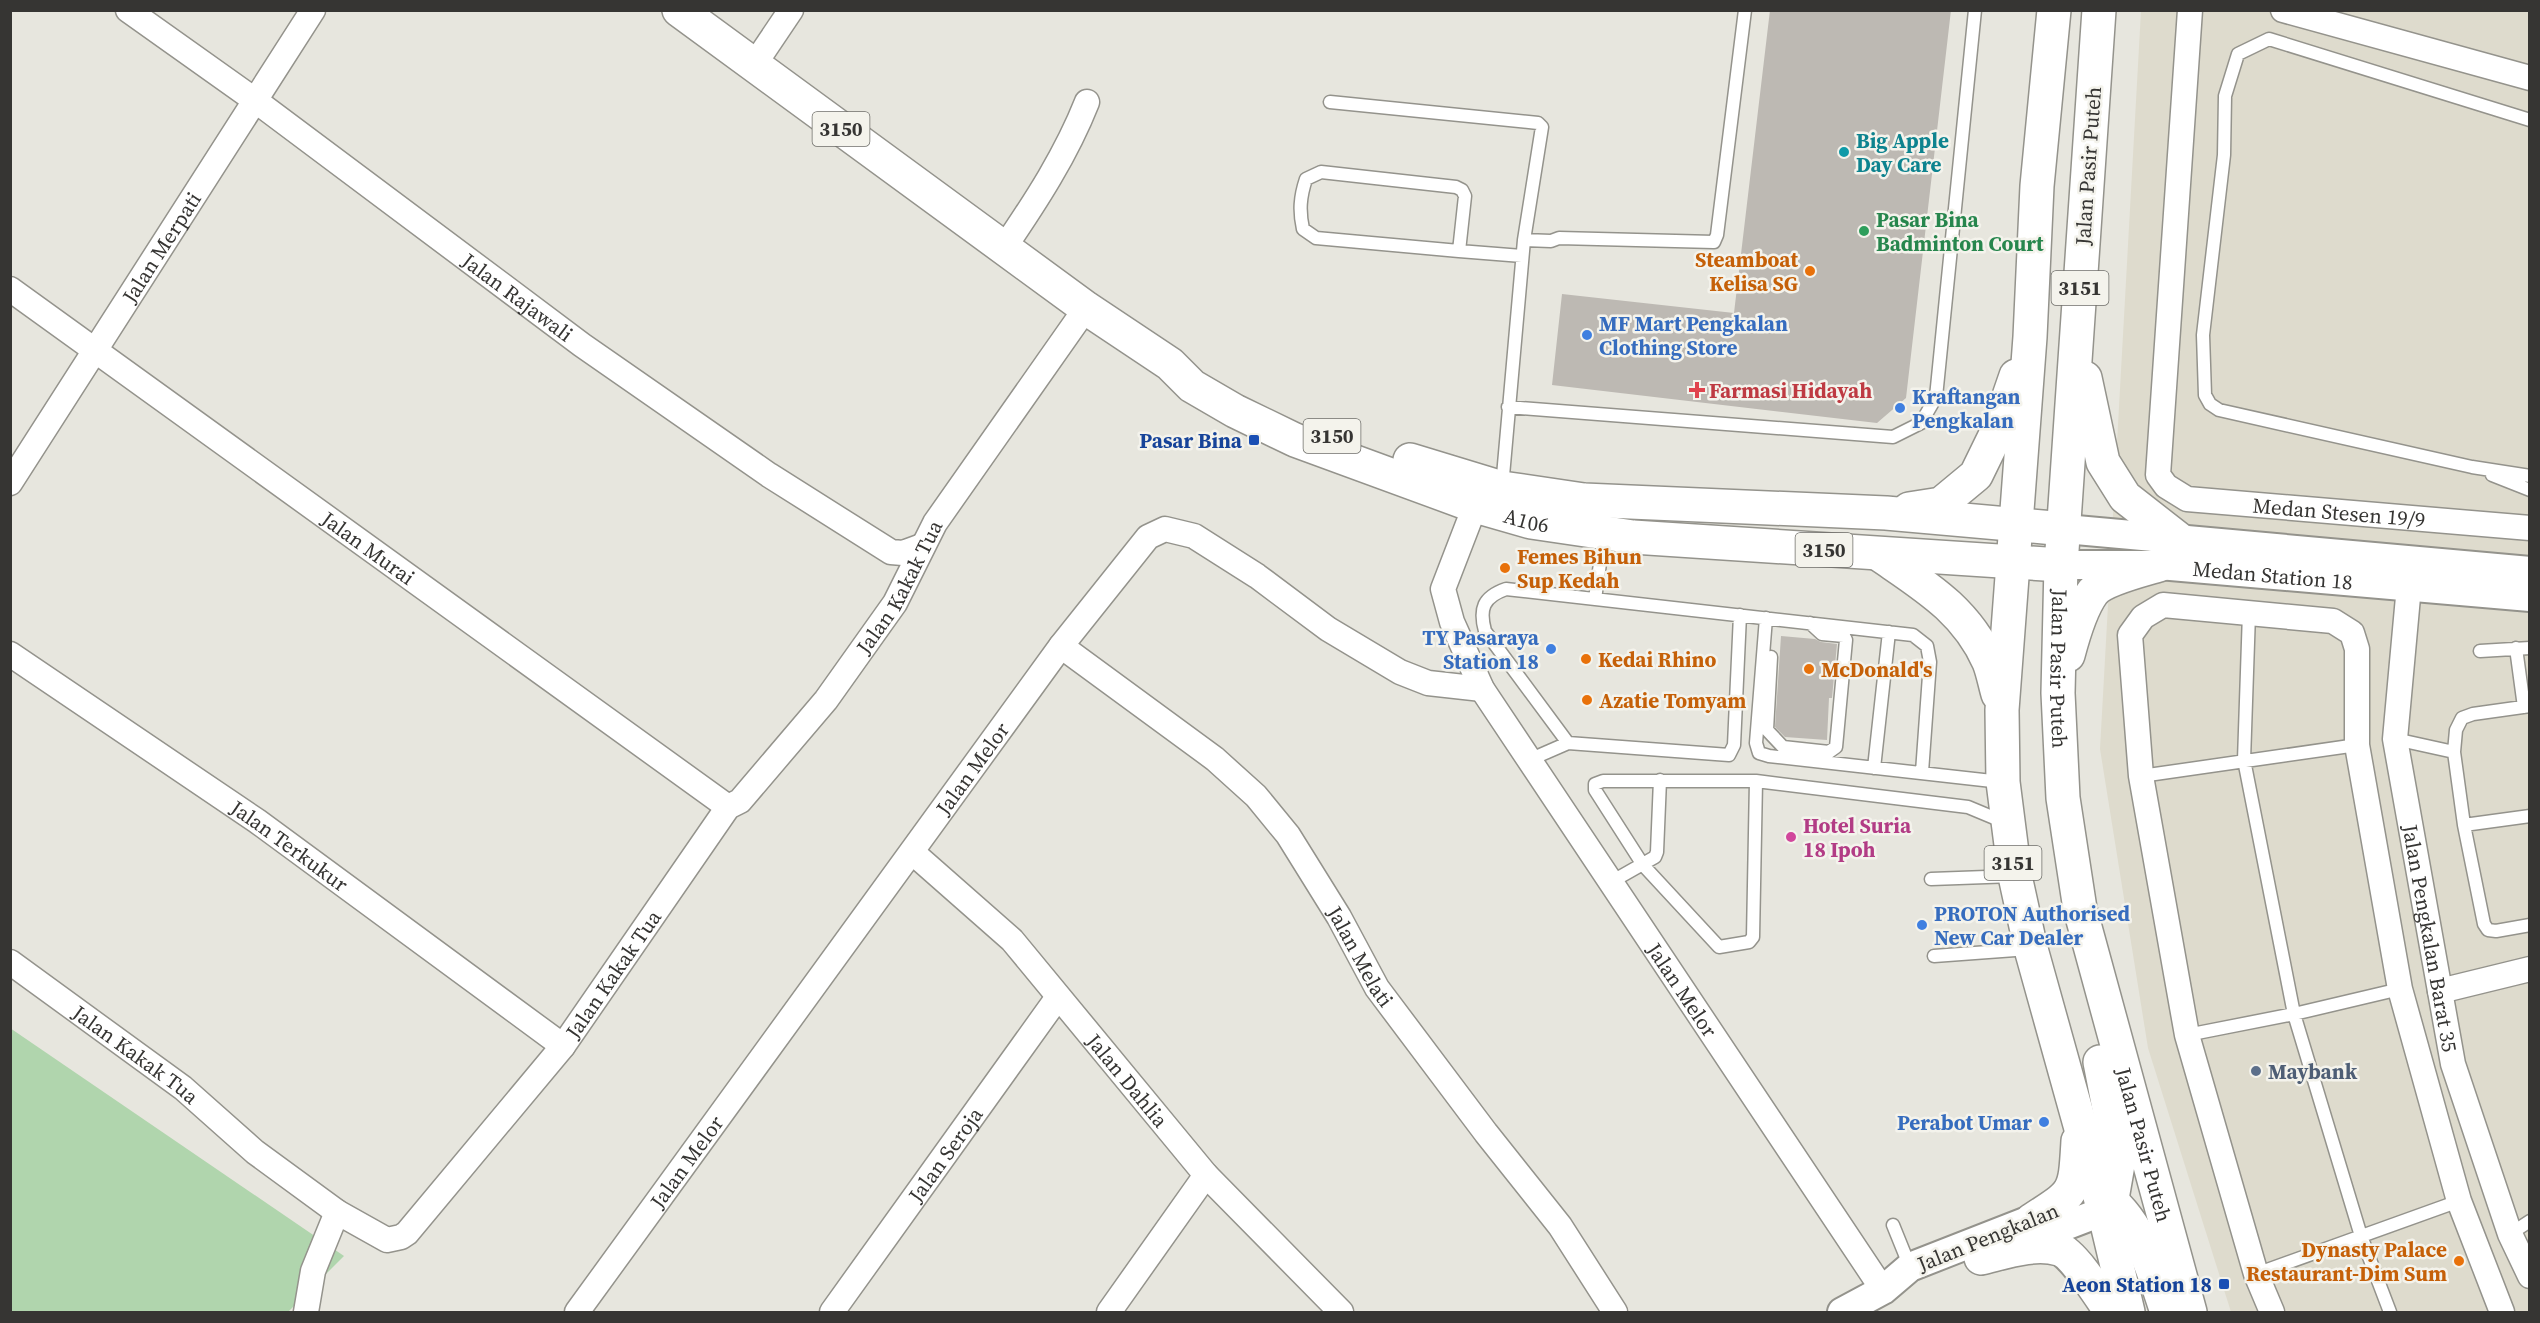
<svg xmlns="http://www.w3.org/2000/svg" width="2540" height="1323" viewBox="0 0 2540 1323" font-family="'Source Serif 4',serif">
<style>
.built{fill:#dedbcd}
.green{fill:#b0d5ad}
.building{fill:#bdb9b3}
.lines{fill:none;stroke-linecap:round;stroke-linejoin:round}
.service-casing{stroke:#94938c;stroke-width:15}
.minor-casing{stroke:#94938c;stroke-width:27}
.tertiary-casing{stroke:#94938c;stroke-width:32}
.primary-casing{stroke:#94938c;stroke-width:36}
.service{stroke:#fff;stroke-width:12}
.minor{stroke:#fff;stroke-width:24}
.tertiary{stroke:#fff;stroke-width:28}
.primary{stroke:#fff;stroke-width:33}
.culture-dot{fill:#0f9aa8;stroke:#f4f3ec;stroke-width:2}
.leisure-dot{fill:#2e9e5b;stroke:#f4f3ec;stroke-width:2}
.food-dot{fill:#e8710a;stroke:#f4f3ec;stroke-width:2}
.shop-dot{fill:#3f7fe0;stroke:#f4f3ec;stroke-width:2}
.health-dot{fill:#e0444e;stroke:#f4f3ec;stroke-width:2}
.transit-dot{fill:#1a4fb4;stroke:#f4f3ec;stroke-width:2}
.hotel-dot{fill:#d1479c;stroke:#f4f3ec;stroke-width:2}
.service-dot{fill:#5c6f8a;stroke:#f4f3ec;stroke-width:2}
.labels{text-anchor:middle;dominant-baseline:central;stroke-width:5;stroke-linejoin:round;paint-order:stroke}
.shield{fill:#f4f3ec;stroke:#6f6e6a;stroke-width:1.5}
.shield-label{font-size:20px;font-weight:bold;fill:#363533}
.culture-label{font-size:21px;font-weight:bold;fill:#0d838f;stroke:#f4f3ec;text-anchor:start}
.street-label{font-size:21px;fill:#363533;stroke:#f4f3ec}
.leisure-label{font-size:21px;font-weight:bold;fill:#27864d;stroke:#f4f3ec;text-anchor:start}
.food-label{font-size:21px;font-weight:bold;fill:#c56008;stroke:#f4f3ec;text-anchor:start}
.shop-label{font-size:21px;font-weight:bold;fill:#366cbe;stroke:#f4f3ec;text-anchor:start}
.health-label{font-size:21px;font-weight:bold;fill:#be3a42;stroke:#f4f3ec;text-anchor:start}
.transit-label{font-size:21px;font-weight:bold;fill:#164399;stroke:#f4f3ec;text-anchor:end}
.hotel-label{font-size:21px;font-weight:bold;fill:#b23c85;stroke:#f4f3ec;text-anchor:start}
.service-label{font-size:21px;font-weight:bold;fill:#4e5e75;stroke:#f4f3ec;text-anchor:start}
</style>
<rect width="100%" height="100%" fill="#e7e6de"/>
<!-- built -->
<path class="built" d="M2141,11H2529V1312H2231L2148,1048L2100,749Z"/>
<!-- green -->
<path class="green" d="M10,1028L344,1256L288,1312H11Z"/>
<!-- building -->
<path class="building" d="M1770,10H1951L1906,398L1877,423L1552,385L1562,294L1734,313Z
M1781,636L1815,639L1821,642L1837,644L1832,698H1829L1827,740L1785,737L1775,727Z"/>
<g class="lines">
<defs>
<path id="service" d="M1330,102L1538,123L1542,127L1524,240
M2530,120L2269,39L2238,54L2225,96L2224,155L2203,335L2205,395L2210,404L2219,410L2472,467L2530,476
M1459,251L1316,238L1303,229C1299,211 1300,197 1306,179L1321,172L1456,187L1462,190L1465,196L1459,251L1522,256
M1508,407L1893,437L1921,423L1936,397L1975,10
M2492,475L2530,490
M1502,487L1524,240L1551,241L1559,238L1714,242L1717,235L1745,10
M1595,599L1604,535
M2249,613L2244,760L2294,1014L2361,1236L2390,1312
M1766,618L1756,743L1759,753L1769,756L2001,782
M2516,648L2524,707
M2480,651L2530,648
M1771,657L1767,730L1783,747L1829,752L1836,747L1846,640L1844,636L1822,634L1810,623
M2530,706L2473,714L2462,718L2456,730L2454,752L2464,825L2484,924L2488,930L2496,931L2530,925
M2395,739L2454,752
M1568,743L1485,631C1479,609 1483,597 1506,589L1913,635L1927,646L1930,662L1922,772
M1529,760L1568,743L1729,755L1734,745L1740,615
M1874,768L1889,632
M2141,776L2357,745
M1756,781L1753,937L1749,942L1719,947L1643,865L1595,790V784L1603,781H1756L1968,807L2004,822
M2464,825L2530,816
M1931,879L2014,876
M1611,882L1655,857L1657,852L1660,780
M1934,956L2029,949
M2187,1035L2294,1014L2400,989
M1893,1225L1910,1267
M2510,1234L2530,1221
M2256,1274L2459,1201"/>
<g id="minor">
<path id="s1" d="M128,10L256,101L582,345L769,475L891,552L903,553L922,546"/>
<path id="s2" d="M2190,10L2158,475L2166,486L2187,499L2530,528"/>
<path d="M2283,10L2530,78"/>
<path d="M754,65L791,10"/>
<path d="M1004,248C1036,201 1066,155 1087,102"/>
<path id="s3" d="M10,289L728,807"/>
<path id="s4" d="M10,483L313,10"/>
<path id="s5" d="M1475,506L1443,589L1452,622L1482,689L1883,1290"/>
<path id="s6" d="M2409,586L2395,739L2453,1064L2510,1234L2530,1276"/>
<path id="s7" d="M1061,646L1215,759L1256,796L1288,835L1339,917L1377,988L1486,1133L1560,1226L1615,1312"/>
<path id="s8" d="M10,654L257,821L563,1046"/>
<path id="s9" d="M912,852L1012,940L1206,1175L1341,1312"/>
<path id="s10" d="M10,962L183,1088L255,1152L337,1212L387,1240L401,1237L407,1233L563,1046L728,807L740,801L826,700L895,603L935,523L1086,308"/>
<path d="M2440,991L2530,969"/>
<path d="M306,1312L313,1271L337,1212"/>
<path id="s11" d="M577,1312L1061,646L1148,537L1165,529L1194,536L1257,576L1328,629L1400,672L1428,683L1482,689"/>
<path id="s12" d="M832,1312L1058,997"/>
<path d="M1109,1312L1206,1175"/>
<path d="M2272,1312L2256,1274L2187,1035L2141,776L2130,635L2143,617L2163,605L2333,621L2352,633L2357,649V745L2400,989L2459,1201L2502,1312"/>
</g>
<g id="tertiary">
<path d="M2065,529L2530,571"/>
<path id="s13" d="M2061,565H2159L2530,597"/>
<path d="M2031,1239L2104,1211"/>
<path d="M1842,1312L1883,1290L1910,1267L2053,1211"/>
</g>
<g id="primary">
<path id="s14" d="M679,10L1086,308L1170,364L1192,386L1235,411L1295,440L1475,506L1531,522L1633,537L2061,565"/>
<path d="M2054,10L2037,186L2030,337L2002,710L2003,782L2015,876L2031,949L2104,1211L2128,1312"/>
<path id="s15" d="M2099,10L2061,565L2058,693L2063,798L2080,909L2190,1312"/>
<path d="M2085,378L2103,462L2125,497L2180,540"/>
<path d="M1410,460L1502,488L1584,500L1886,513L2065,529"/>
<path d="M1909,509L1941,504L1976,475L1996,434L2016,376"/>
<path d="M1880,555C1925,586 1966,610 1989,662C1993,672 1995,684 1998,694"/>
<path d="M2068,655C2073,636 2081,608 2093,592C2104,579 2143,570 2159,565"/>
<path d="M2100,1062L2119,1159L2113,1193L2104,1211"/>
<path d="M2101,1193C2141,1221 2152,1268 2167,1312"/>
<path d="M2032,1220C2076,1192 2075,1193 2078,1141"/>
<path d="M1981,1258C2006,1252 2034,1242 2059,1249C2073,1253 2102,1299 2111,1312"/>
</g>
</defs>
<!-- service casing -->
<use href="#service" class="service-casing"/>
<!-- minor casing -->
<use href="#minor" class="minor-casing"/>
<!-- tertiary casing -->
<use href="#tertiary" class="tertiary-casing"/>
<!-- primary casing -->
<use href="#primary" class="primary-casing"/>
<!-- service -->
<use href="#service" class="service"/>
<!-- minor -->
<use href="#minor" class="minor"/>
<!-- tertiary -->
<use href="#tertiary" class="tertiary"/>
<!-- primary -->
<use href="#primary" class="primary"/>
</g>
<!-- markers -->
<circle class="culture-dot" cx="1844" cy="152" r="6"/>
<circle class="leisure-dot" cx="1864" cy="231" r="6"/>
<g class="food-dot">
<circle cx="1810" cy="271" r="6"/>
<circle cx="1505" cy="568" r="6"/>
<circle cx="1586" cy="659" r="6"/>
<circle cx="1809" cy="669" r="6"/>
<circle cx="1587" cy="700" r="6"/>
<circle cx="2459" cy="1261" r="6"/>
</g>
<g class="shop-dot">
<circle cx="1587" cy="335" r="6"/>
<circle cx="1900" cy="408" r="6"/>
<circle cx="1551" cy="649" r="6"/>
<circle cx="1922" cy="925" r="6"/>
<circle cx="2044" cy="1122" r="6"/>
</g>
<path class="health-dot" d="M1694 381h6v6h6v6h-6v6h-6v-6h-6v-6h6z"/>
<g class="transit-dot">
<rect x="1248" y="434" width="12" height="12" rx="3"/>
<rect x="2218" y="1278" width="12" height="12" rx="3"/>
</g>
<circle class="hotel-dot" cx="1791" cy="837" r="6"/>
<circle class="service-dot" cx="2256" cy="1071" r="6"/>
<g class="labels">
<!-- shield labels -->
<g class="shield">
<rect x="812.5" y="112" width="57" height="34" rx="4.5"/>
<rect x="2051.5" y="271" width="57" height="34" rx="4.5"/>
<rect x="1303.5" y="419" width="57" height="34" rx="4.5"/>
<rect x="1795.5" y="533" width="57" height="34" rx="4.5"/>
<rect x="1984.5" y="846" width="57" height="34" rx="4.5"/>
</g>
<g class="shield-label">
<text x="841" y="129">3150</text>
<text x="2080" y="288">3151</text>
<text x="1332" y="436">3150</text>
<text x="1824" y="550">3150</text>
<text x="2013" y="863">3151</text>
</g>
<!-- culture labels -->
<g class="culture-label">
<text x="1856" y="140">Big Apple<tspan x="1856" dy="24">Day Care</tspan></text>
</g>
<!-- street labels -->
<g class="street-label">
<text transform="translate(2088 166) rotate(-86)">Jalan Pasir Puteh</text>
<text stroke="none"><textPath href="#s4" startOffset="280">Jalan Merpati</textPath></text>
<text stroke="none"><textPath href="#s1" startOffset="484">Jalan Rajawali</textPath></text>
<text stroke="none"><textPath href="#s2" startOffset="657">Medan Stesen 19/9</textPath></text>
<text stroke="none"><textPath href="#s14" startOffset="998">A106</textPath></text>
<text stroke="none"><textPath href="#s3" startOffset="442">Jalan Murai</textPath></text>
<text stroke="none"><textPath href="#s13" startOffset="212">Medan Station 18</textPath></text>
<text stroke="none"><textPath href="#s10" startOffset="1306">Jalan Kakak Tua</textPath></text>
<text stroke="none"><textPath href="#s15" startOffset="660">Jalan Pasir Puteh</textPath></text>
<text stroke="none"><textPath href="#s11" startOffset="672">Jalan Melor</textPath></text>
<text stroke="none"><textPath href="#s8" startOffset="339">Jalan Terkukur</textPath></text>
<text stroke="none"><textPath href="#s6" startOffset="356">Jalan Pengkalan Barat 35</textPath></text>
<text stroke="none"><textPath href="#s7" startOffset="438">Jalan Melati</textPath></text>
<text stroke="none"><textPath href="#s10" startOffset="822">Jalan Kakak Tua</textPath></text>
<text stroke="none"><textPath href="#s5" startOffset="558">Jalan Melor</textPath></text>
<text stroke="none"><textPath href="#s10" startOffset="156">Jalan Kakak Tua</textPath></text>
<text stroke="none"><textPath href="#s9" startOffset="315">Jalan Dahlia</textPath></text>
<text stroke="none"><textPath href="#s15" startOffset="1146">Jalan Pasir Puteh</textPath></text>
<text stroke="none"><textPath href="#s12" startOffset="194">Jalan Seroja</textPath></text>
<text stroke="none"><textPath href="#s11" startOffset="186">Jalan Melor</textPath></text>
<text transform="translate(1988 1237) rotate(-22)">Jalan Pengkalan</text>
</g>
<!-- leisure labels -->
<g class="leisure-label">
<text x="1876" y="219">Pasar Bina<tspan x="1876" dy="24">Badminton Court</tspan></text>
</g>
<!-- food labels -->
<g class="food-label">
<text x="1798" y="259" text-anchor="end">Steamboat<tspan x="1798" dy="24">Kelisa SG</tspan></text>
<text x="1517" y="556">Femes Bihun<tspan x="1517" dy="24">Sup Kedah</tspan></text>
<text x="1598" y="659">Kedai Rhino</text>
<text x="1821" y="669">McDonald's</text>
<text x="1599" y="700">Azatie Tomyam</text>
<text x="2447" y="1249" text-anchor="end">Dynasty Palace<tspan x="2447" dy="24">Restaurant-Dim Sum</tspan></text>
</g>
<!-- shop labels -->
<g class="shop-label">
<text x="1599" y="323">MF Mart Pengkalan<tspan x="1599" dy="24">Clothing Store</tspan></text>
<text x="1912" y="396">Kraftangan<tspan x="1912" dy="24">Pengkalan</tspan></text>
<text x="1539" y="637" text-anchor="end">TY Pasaraya<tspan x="1539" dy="24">Station 18</tspan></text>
<text x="1934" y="913">PROTON Authorised<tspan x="1934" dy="24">New Car Dealer</tspan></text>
<text x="2032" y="1122" text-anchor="end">Perabot Umar</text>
</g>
<!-- health labels -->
<g class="health-label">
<text x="1709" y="390">Farmasi Hidayah</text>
</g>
<!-- transit labels -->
<g class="transit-label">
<text x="1242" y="440">Pasar Bina</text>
<text x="2212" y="1284">Aeon Station 18</text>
</g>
<!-- hotel labels -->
<g class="hotel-label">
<text x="1803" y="825">Hotel Suria<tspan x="1803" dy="24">18 Ipoh</tspan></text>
</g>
<!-- service labels -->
<g class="service-label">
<text x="2268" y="1071">Maybank</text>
</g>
</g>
<!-- border -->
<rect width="2540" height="1323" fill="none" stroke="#363533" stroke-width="24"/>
</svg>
